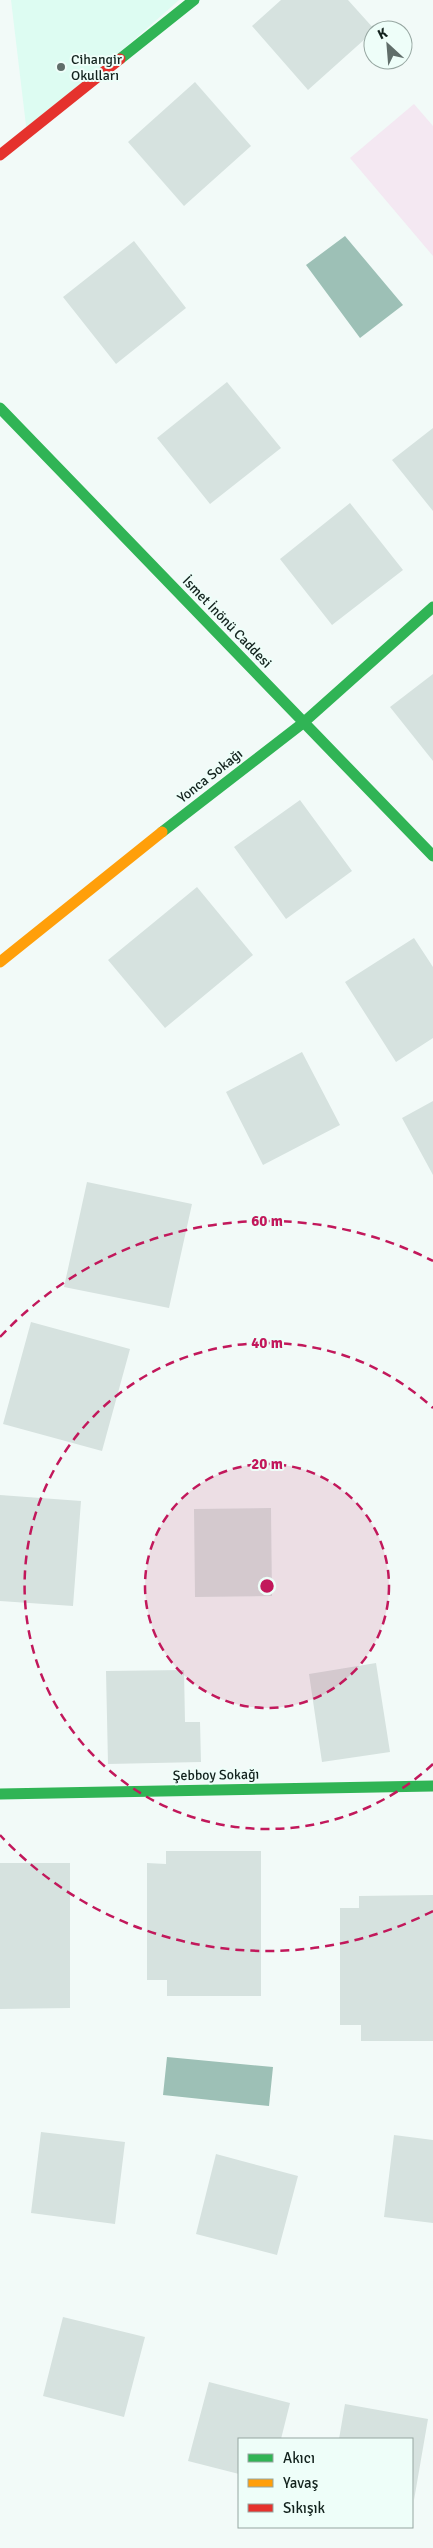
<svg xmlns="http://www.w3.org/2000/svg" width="433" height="2548" viewBox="0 0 433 2548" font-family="Signika,sans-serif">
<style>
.built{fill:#ddfcf2}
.green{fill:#f4e8f2}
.water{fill:#9dc0b6}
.building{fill:#d6e2df}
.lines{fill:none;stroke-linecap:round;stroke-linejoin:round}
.fast{stroke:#30b455;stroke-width:11}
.slow{stroke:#ff9f0a;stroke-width:11}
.jam{stroke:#e5322d;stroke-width:11}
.ring{fill:none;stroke:#c2185b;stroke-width:2.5;stroke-dasharray:9 6}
.poi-dot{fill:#606e6a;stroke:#eefef9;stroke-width:2}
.labels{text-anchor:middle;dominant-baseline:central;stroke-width:4;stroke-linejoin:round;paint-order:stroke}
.poi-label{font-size:14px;fill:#12221d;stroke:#eefef9;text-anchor:start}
.street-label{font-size:14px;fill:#12221d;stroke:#eefef9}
.centre{fill:#c2185b;stroke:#eefef9;stroke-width:2.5}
.ring-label{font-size:15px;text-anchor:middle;font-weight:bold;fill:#c2185b;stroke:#eefef9;stroke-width:4;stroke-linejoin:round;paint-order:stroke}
</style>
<rect width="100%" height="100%" fill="#f2faf8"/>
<!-- built -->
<path class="built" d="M11,0H179L27,134Z"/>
<!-- green -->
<path class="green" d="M414,104L433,126V256L350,158Z"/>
<!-- water -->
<path class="water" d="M345,236L403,305L360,338L306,265Z
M167,2057L273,2067L269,2106L163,2095Z"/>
<!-- building -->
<path class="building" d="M281,0H348L375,30L308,90L252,26Z
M195,82L251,146L184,206L128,142Z
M134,241L186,308L116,364L63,297Z
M227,382L281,448L210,504L157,438Z
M433,428V511L392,460Z
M350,503L403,570L332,625L280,559Z
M433,674V761L390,707Z
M300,800L352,871L286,919L234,847Z
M197,887L253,955L165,1028L108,960Z
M414,938L433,967V1038L396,1062L345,982Z
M302,1052L340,1125L263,1165L226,1092Z
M433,1101V1175L402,1118Z
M87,1182L192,1204L169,1308L64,1287Z
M31,1322L130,1349L102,1451L3,1424Z
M0,1495L81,1501L73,1606L0,1601Z
M271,1508L272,1596L195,1597L194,1509Z
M376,1663L390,1752L322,1762L309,1674Z
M184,1670L185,1722H200L201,1762L108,1764L106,1671Z
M166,1851H261V1996H167V1980H147V1863L166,1864Z
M0,1863H70V2008L0,2009Z
M433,1895V2041H361V2025H340V1908H359V1896Z
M41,2132L125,2142L115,2224L31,2213Z
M394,2135L433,2140V2223L384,2217Z
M216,2154L298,2176L277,2255L196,2234Z
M63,2317L145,2337L124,2417L43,2396Z
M209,2382L290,2403L281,2439H239V2474L188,2461Z
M345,2404L428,2419L414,2500L412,2439H339Z"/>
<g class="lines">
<!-- fast -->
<path class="fast" d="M120,59L194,0
M0,408L433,856
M162,832L303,723L433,607
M0,1794L433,1786"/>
<!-- slow -->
<path class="slow" d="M0,962L162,832"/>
<!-- jam -->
<path class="jam" d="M0,155L120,59"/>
</g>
<!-- distance rings -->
<circle cx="267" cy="1586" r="122" fill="#c2185b" fill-opacity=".12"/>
<g class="ring">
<circle cx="267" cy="1586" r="122"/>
<path d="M433 1764A243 243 0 1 1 433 1408"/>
<path d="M433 1911A365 365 0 0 1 0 1835M0 1337A365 365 0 0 1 433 1261"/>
</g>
<!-- markers -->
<circle class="poi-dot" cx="61" cy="67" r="5"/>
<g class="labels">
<!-- poi labels -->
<g class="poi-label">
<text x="71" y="59">Cihangir<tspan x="71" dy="16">Okulları</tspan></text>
</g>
<!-- street labels -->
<g class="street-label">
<text transform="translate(227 622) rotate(46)">İsmet İnönü Caddesi</text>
<text transform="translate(210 776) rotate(-38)">Yonca Sokağı</text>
<text transform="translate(216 1775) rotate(-1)">Şebboy Sokağı</text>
</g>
</g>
<circle cx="267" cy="1586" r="8" class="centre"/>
<g class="ring-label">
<text x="267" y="1226">60 m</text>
<text x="267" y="1348">40 m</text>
<text x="267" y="1469">20 m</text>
</g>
<!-- legend -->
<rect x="238" y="2438" width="175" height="90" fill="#eefef9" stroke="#96a6a1"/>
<rect x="248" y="2454" width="25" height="8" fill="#30b455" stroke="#96a6a1"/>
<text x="283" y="2463" font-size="15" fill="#12221d">Akıcı</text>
<rect x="248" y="2479" width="25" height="8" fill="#ff9f0a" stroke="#96a6a1"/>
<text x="283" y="2488" font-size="15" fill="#12221d">Yavaş</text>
<rect x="248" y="2504" width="25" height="8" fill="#e5322d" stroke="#96a6a1"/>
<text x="283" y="2513" font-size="15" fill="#12221d">Sıkışık</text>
<!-- north arrow -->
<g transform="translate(388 45) rotate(334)"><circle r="24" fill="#eefef9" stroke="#96a6a1"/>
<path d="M0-4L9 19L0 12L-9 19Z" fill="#606e6a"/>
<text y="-8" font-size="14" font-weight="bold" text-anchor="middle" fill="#12221d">K</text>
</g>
</svg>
